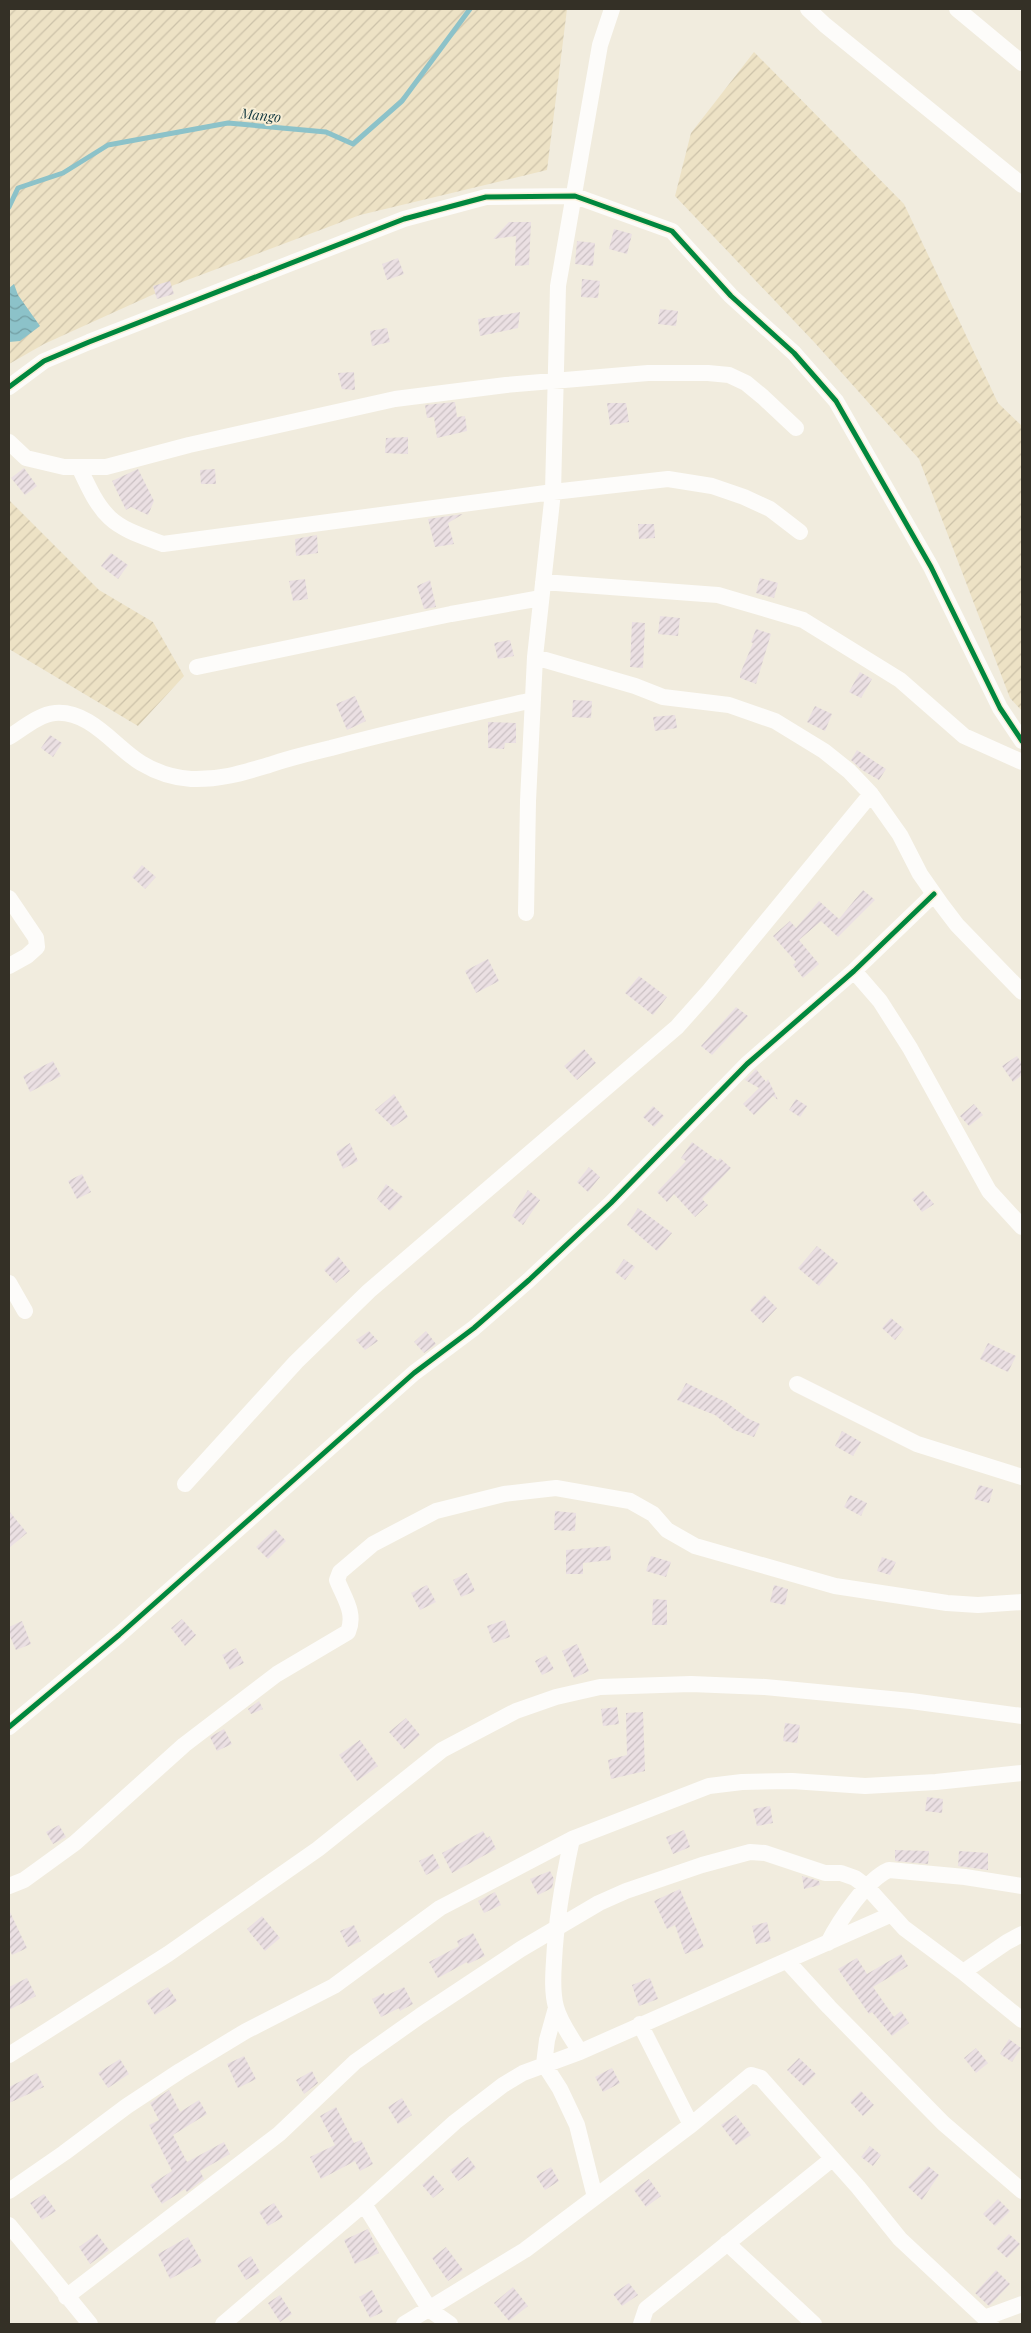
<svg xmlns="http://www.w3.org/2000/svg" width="1031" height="2333" viewBox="0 0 1031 2333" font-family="'Playfair Display',serif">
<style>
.garden{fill:url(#garden-furrows)}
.water{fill:url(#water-waves)}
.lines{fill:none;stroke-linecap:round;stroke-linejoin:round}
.stream{stroke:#8cc2c9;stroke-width:5}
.building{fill:url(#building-hatch)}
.street{stroke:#fdfcfa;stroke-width:16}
.cycleway-casing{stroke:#f9efd6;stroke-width:8}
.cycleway{stroke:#00873e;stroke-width:5}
.labels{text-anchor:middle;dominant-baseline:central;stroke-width:4;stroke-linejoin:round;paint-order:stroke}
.water-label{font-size:14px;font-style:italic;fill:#10363e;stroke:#f9efd6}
</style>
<defs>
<pattern id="garden-furrows" width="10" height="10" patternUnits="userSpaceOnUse" patternTransform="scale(1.25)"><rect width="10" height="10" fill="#ede2c5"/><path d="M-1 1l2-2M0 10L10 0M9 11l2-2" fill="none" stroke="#ccc2a9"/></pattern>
<pattern id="water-waves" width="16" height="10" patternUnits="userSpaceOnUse" patternTransform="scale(1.25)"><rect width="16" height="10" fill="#8cc2c9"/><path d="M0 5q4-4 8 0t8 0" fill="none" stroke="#739ea3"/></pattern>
<pattern id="building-hatch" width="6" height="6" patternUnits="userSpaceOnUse" patternTransform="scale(1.25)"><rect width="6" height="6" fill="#ebe0e3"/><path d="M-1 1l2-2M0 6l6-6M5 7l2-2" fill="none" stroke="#cac0c3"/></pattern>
</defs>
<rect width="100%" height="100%" fill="#f1ecde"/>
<!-- garden -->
<path class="garden" d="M9,9H567L547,170L360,215L174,285L44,344L9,364Z
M754,52L904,204L998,403L1022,426V711L1010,698L919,459L815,343L675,196L691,133Z
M9,500L99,590L153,622L184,676L138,726L9,649Z"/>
<!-- water -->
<path class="water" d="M14,284L18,295L40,326L20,341L9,342V288Z"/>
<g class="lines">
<!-- stream -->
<path class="stream" d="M9,207L18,188L63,173L108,145L228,123L326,132L353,144L402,101L470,9"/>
</g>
<!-- building -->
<path class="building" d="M509,222H531L529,265L515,266L516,236L493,239Z
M614,229L632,234L627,254L609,249Z
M577,241L595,243L593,266L575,264Z
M398,258L404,274L387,280L382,264Z
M582,279L600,281L598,298L581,297Z
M170,281L174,294L157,299L153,286Z
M660,309L678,311L676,326L658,324Z
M520,312L518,328L480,336L478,319Z
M387,328L390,342L372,346L370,331Z
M354,372L355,390L342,389L338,373Z
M455,402L457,417L465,416L467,431L437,438L434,417L427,418L425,405Z
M607,403H626L629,422L610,425Z
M408,437V454L385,453L386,438Z
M24,468L37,486L25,495L11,478Z
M138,469L154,501L148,515L131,507L126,510L112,481Z
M215,469L216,484H201L200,470Z
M463,514L448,523L454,544L435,547L428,519Z
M638,524H654L655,538L639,539Z
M317,535L318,553L296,556L295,539Z
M111,553L128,565L118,579L101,566Z
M760,578L778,583L774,598L756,593Z
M305,579L308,599L293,601L289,581Z
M430,580L436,607L424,609L417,586Z
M660,616L680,618L678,636L658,634Z
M632,622L645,623L643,668L630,667Z
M756,629L771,634L756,684L740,678V674L753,643L751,642Z
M510,640L514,656L498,659L494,643Z
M860,672L872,679L861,698L849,692Z
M355,696L366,721L347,730L336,704Z
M573,700L592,701L591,718L572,717Z
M815,706L832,714L825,731L807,722Z
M675,715L677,728L655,731L653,717Z
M488,722L516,723V743H505L504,749L488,748Z
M50,735L62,743L53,757L41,748Z
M857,750L886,769L879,780L862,770L851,760Z
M142,865L156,877L145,889L132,877Z
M863,890L875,900L838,937L821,921L799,940L819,964L803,978L793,965L796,962L773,936L790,921L796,928L819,901L839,919Z
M488,959L499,981L476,993L465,971Z
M639,976L667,997L653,1015L625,993Z
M736,1007L748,1016L712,1055L701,1046Z
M584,1049L596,1063L577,1080L564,1066Z
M1017,1056L1022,1064V1075L1013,1082L1002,1066Z
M53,1061L61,1076L30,1092L23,1076Z
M756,1069L766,1082L768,1079L778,1100L773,1096L754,1115L743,1104L759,1088L745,1080Z
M394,1094L408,1117L393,1127L375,1110Z
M796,1099L807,1106L800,1117L789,1110Z
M974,1104L983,1115L969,1126L960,1116Z
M653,1106L664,1116L654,1127L643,1117Z
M692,1142L718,1161L720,1158L731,1168L702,1199L708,1205L695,1217L674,1194L667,1202L657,1192L686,1161L681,1158Z
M350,1143L358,1161L343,1169L336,1152Z
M589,1167L600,1177L588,1192L577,1182Z
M82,1174L91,1192L77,1199L68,1181Z
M386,1184L403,1197L390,1211L377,1199Z
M528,1190L540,1200L523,1225L512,1216Z
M923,1191L934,1204L922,1212L912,1199Z
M638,1208L672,1233L657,1251L627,1225Z
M817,1246L838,1263L819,1286L798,1268Z
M338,1256L350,1271L336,1283L324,1270Z
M624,1259L635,1267L625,1280L615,1272Z
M764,1295L777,1308L763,1323L750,1310Z
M891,1318L904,1329L895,1340L882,1328Z
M369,1331L378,1341L365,1350L356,1340Z
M426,1331L436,1344L424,1353L414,1342Z
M988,1343L1016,1356L1008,1372L980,1359Z
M686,1383L726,1402L747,1418L760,1424L754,1437L734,1430L715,1415L677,1400Z
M842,1431L861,1442L853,1456L835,1446Z
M979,1485L993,1489L989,1503L974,1499Z
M850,1495L867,1503L861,1516L844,1507Z
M9,1511L27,1533L9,1548Z
M555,1511L576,1513L575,1531L554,1530Z
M275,1529L286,1541L268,1559L256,1547Z
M610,1546L611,1560L583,1563V1574H566V1550Z
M651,1556L671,1562L666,1577L646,1571Z
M882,1557L896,1562L890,1575L877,1571Z
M467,1573L475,1591L461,1597L453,1580Z
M427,1585L436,1602L420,1610L411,1593Z
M774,1585L788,1589L785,1605L770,1602Z
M653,1599L667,1600V1625H652Z
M182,1619L196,1635L185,1646L171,1628Z
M505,1620L510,1637L493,1643L487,1626Z
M22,1621L31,1644L16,1650L9,1634V1627Z
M577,1644L589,1671L574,1678L562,1651Z
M236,1648L244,1663L230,1670L222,1655Z
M546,1655L554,1669L542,1675L535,1661Z
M259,1701L263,1709L251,1714L248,1709Z
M617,1707L619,1724L603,1726L601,1709Z
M643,1712L645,1771L611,1779L608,1760L627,1755L626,1713Z
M406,1718L420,1735L404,1749L389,1732Z
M785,1723L800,1725L797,1743L783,1741Z
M224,1729L232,1744L217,1751L210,1737Z
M360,1740L378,1766L357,1781L339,1755Z
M927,1797L943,1799L942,1813L925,1811Z
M770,1806L773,1823L757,1826L753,1809Z
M59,1825L66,1837L53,1844L46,1832Z
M684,1830L690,1847L673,1854L666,1837Z
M483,1831L487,1838L490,1836L496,1849L452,1873L442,1853Z
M895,1850L929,1851L928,1864L895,1861Z
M959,1851L988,1853V1870L958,1866Z
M433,1854L440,1868L426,1875L419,1861Z
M550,1871L554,1879L552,1888L538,1895L530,1879Z
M802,1876L819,1881L820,1885L804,1889Z
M680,1889L704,1947L685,1954L675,1925L667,1929L654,1901Z
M495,1892L501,1905L484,1913L478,1901Z
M9,1910L27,1948L12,1955L9,1947Z
M262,1916L280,1938L265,1951L247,1929Z
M767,1922L771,1941L756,1944L752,1926Z
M354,1925L361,1941L348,1947L340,1931Z
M473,1933L485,1956L468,1964L467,1962L438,1978L429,1962L459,1946L457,1941Z
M901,1954L908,1966L873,1987L894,2017L901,2011L909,2023L892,2036L872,2012L869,2014L838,1969L857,1958L867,1974Z
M27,1978L36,1996L9,2010V1987Z
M650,1978L658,1999L639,2006L632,1985Z
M168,1987L177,2001L155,2015L146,2001Z
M404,1987L413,2004L400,2011L399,2008L381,2017L372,1999L384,1993L385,1996Z
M1009,2039L1021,2048L1012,2062L1000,2054Z
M976,2048L988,2063L976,2073L964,2058Z
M244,2056L256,2079L238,2088L227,2064Z
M799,2058L816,2074L804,2086L787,2070Z
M120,2059L129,2074L108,2088L98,2073Z
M612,2068L620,2083L603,2092L595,2077Z
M312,2071L318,2083L304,2094L296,2080Z
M37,2073L44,2087L9,2103V2087Z
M169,2090L180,2112L199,2100L207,2114L173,2135L187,2162L224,2142L230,2154L200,2171L204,2179L187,2192L185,2189L162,2204L150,2185L172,2171L149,2125L159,2120L150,2103Z
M861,2091L874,2105L863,2116L850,2102Z
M402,2098L412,2115L398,2124L388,2107Z
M336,2107L354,2143L361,2140L373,2164L360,2171L355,2161L321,2179L310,2157L335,2145L320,2116Z
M736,2115L751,2135L736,2145L721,2125Z
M870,2146L881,2155L873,2166L861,2157Z
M468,2157L476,2168L458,2181L450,2170Z
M928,2166L939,2175L922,2200L908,2187Z
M551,2167L559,2181L545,2190L536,2176Z
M433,2175L444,2189L433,2198L422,2185Z
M649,2179L661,2196L646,2207L634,2190Z
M44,2194L56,2211L42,2220L30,2203Z
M998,2199L1010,2211L995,2226L983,2214Z
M274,2203L283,2217L268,2226L259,2212Z
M368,2229L379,2253L355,2264L344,2240Z
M97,2234L109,2250L90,2264L79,2247Z
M1009,2234L1020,2244L1007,2258L996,2248Z
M188,2237L202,2262L170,2279L158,2254Z
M446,2247L463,2270L448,2281L432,2258Z
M251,2256L260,2272L246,2280L237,2265Z
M996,2270L1010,2284L989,2306L975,2293Z
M629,2283L638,2295L622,2306L613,2294Z
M513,2287L528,2306L509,2321L494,2303Z
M372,2290L383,2312L370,2318L359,2297Z
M280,2295L292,2314L280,2322L268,2303Z"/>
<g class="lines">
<!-- street -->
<path class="street" d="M808,9L825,25L1022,185
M957,9L1022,63
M9,387L44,361L89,342L404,219L486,197L575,196L672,231L731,296L794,353L836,401L931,567L1000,708L1022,741
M9,442L26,458L64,467H106L189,445L395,399L506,385L648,373H708L729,375L746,383L763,397L796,428
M79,467C87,484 96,505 110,518C124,531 145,537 163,544L553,492L668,479L712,486L744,497L770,509L800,532
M543,582L718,595L803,620L900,680L964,736L1022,762
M535,657L635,686L663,697L729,705L775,721L824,751L849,771L871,794L900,835L920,874L941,904L957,925L1022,992
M197,667L451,614L541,598
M9,737C22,729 40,714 55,713C90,710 115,747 141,763C156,772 174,778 191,779C220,780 242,773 269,765C289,758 310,753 331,748C398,730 466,715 533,700
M9,898L36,938L37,947L27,956L9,966
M526,913L528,801L535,657L553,492L558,286L600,45L612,9
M854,971L880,1001L910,1048L989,1191L1022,1227
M9,1283L25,1311
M797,1384L917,1444L1022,1477
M185,1484L296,1362L369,1291L677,1027L709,991L871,794
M9,1727L119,1635L414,1373L474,1328L529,1280L611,1203L747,1064L854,971L934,894
M572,1839C563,1880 556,1920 554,1961C553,1976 552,1993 556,2007C560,2023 572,2038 580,2052
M9,1886L24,1880L75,1843L184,1745L277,1674L348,1632C356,1613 344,1598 337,1580L340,1572L373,1544L436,1511L504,1494L556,1488L630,1501L653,1514L667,1530L695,1546L835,1586L947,1603L978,1605L1022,1602
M828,1943C839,1921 867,1879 889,1870L965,1877L1022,1886
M787,1961L829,2007L943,2123L1022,2191
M963,1972L1007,1942L1022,1934
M556,2008L547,2040L544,2064L560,2089L577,2125L595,2197
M640,2024L691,2125
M9,2055L168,1954L318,1849L442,1750L516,1711L556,1697L600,1687L691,1684L765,1687L911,1701L1022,1716
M9,2191L64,2153L127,2106L180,2071L246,2031L334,1986L440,1908L572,1839L709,1786L742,1782L792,1781L865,1786L936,1782L1022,1773
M364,2204L430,2310L450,2324
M9,2225L90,2324
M727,2243L814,2324
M66,2297L279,2134L355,2062L420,2016L521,1949L599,1903L626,1891L702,1865L750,1852L765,1853L825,1873H841L855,1878L867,1887L904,1928L963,1972L1022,2020
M984,2318L1022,2304
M223,2324L364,2204L455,2122L503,2085L523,2073L580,2052L890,1915
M404,2324L525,2250L691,2125L751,2075L761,2078L858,2187L900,2239L991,2324
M641,2324L646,2309L832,2159"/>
<defs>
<path id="cycleway" d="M9,387L44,361L89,342L404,219L486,197L575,196L672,231L731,296L794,353L836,401L931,567L1000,708L1022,741
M9,1727L119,1635L414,1373L474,1328L529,1280L611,1203L747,1064L854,971L934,894"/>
</defs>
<!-- cycleway casing -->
<use href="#cycleway" class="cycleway-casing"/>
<!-- cycleway -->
<use href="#cycleway" class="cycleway"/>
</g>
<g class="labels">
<!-- water labels -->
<g class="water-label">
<text transform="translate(261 115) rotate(6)">Mango</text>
</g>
</g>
<!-- border -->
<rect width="1031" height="2333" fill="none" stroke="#343026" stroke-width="20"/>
</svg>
